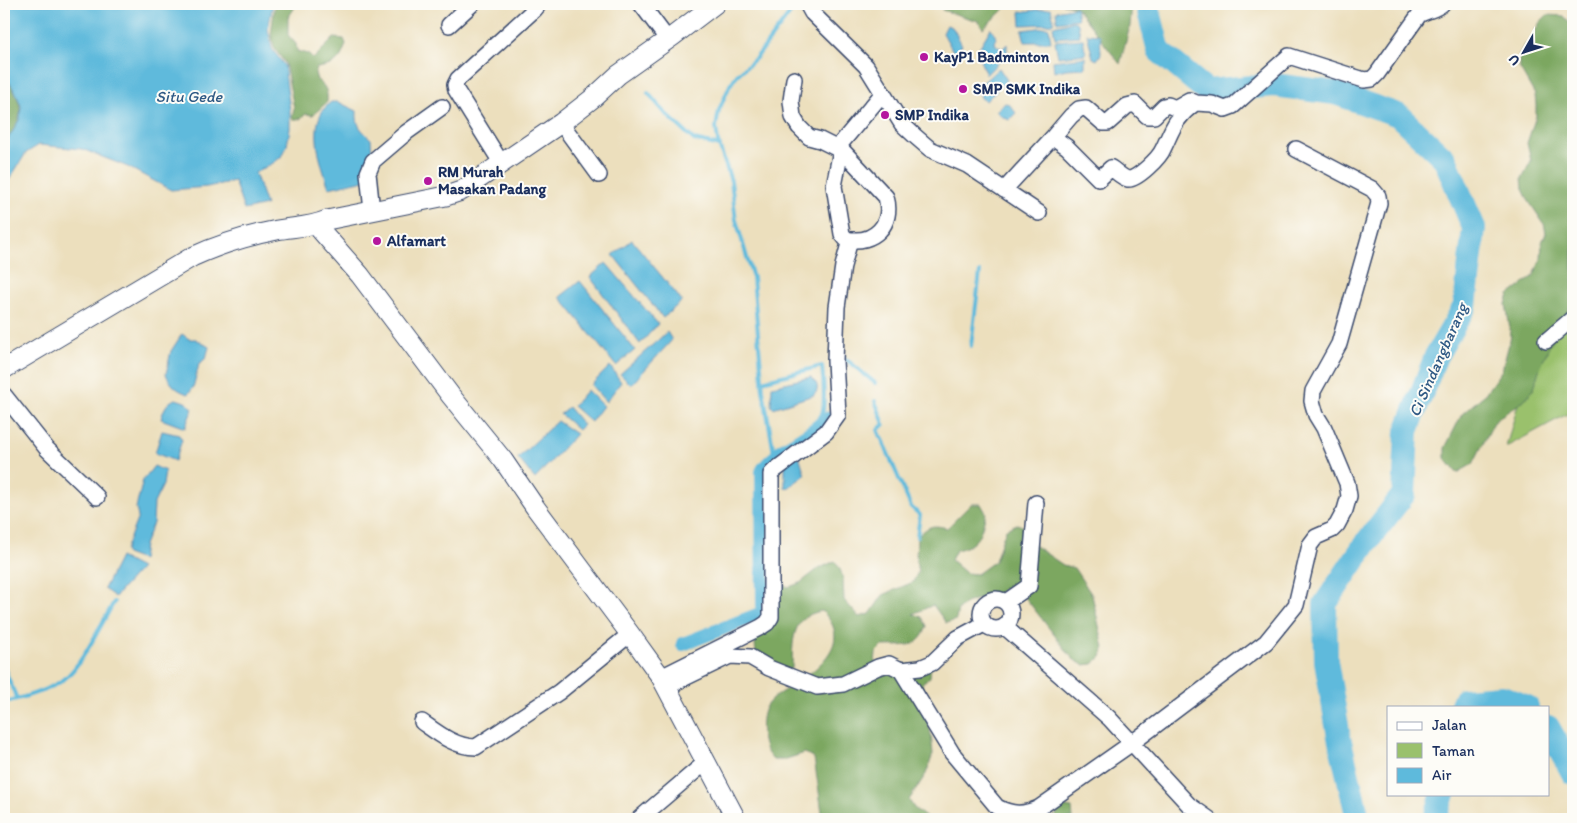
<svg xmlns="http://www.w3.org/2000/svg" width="1577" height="823" viewBox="0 0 1577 823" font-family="Itim,sans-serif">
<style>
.green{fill:#9ac16c;stroke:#5a7865}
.forest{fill:#7ba760;stroke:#4b6b5f}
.water{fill:#5ebadc;stroke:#3c749d}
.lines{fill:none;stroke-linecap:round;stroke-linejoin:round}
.stream{stroke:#5ebadc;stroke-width:4}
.canal{stroke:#5ebadc;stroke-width:14}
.river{stroke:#5ebadc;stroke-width:24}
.minor-casing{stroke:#3a496c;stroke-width:18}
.tertiary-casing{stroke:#3a496c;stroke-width:21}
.minor{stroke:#fff;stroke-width:15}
.tertiary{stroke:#fff;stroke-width:19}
.poi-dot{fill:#b5179e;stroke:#fdfcf7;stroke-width:2}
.labels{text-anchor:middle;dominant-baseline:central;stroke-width:4;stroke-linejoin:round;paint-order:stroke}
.poi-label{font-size:15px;font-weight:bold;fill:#1b2f5e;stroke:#fdfcf7;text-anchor:start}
.water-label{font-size:16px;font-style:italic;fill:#2f5984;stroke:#fdfcf7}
</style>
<rect width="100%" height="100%" fill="#fdfcf7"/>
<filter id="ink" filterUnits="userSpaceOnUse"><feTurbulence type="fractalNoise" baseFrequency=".02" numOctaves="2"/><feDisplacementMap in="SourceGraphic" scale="10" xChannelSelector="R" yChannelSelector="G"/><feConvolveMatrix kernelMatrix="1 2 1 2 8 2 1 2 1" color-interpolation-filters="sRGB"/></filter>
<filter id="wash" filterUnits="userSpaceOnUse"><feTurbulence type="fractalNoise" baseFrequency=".0096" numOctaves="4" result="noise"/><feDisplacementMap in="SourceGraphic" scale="20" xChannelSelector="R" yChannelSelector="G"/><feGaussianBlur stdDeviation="1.12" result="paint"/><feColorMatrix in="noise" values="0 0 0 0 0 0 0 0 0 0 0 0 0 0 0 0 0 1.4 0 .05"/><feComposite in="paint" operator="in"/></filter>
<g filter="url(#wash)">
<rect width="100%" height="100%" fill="#ecdfbd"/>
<!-- green -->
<path class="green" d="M1573,206V411L1506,447Z"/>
<!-- forest -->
<path class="forest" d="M275,4H297L288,18V35L296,44L297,51L308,54L313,59L334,38L344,39L346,44C340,62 336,65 317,68L315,73L317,80C326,86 328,92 327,102L313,115L306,114L300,119H292L294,108L285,63L274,48L271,34Z
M944,4H1010L983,28L978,21L942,10Z
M1063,4H1132L1130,26L1120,64L1076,7Z
M1547,15L1564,16L1573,27V303L1567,311L1548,349L1538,373L1534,389L1522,402L1498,418L1493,424L1473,464L1457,473L1445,458V448L1462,414L1484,395L1502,370L1511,336L1506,304L1509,295L1533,277L1541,259L1542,242L1546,233L1544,224L1528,200L1523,189L1522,178L1531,161L1527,143L1536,116V105L1535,95L1519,67V55L1524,46L1531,39L1540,22Z
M4,74C24,106 27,112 4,145Z
M971,504H981L986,513C980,534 980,545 956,550L951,560L966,573L977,574L995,561L1006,529L1017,524L1027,528L1035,546L1063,565L1074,568L1092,595L1104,648L1101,657L1093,664L1083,665L1073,659L1024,596L1015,590L1004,589L996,596H986L966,603L958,610L956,620L946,623L933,605L913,614L922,617L927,626C919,650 905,645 883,646L876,653L875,663L931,666L930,677L922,683L924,704L931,734L933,754L926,774L909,800L914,808L928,819H823L814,758L805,753L783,760H773C765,751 764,747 762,736C761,726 761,715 766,706C775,693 791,688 803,679C827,660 850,638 822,611C790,616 793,643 792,668L784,674L756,655L755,643L758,632L755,616L762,613L766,600L783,592L774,582L789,587L800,583L818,569L835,561L840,569L843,578L844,600L859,617L870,614L883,595L913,582L918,572L916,560L917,537C929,526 931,524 947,528Z
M1061,806L1072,808L1073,819H1054Z"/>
<!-- water -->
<path class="water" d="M4,4H273L268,29L272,49L284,65L290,110V129L287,145L283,155L275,162L255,173L266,205L244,210L234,181L207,187L171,190L128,167L82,149L39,145L26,153L4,188V145L13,131L20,118L21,106L16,93L4,74Z
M1076,7L1078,19L1057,22L1056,11Z
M1051,8L1054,22L1051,24L1021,25L1020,12Z
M1074,21L1078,24L1080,36L1055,38L1053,26Z
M947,25L953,28L962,45L954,53L943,33Z
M1046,27L1049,28L1051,42H1025L1022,30Z
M991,28L996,37L995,44L1002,49L1007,44V53L986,75L980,60L976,53Z
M1087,34L1100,35L1101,54L1097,60L1093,58Z
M1083,39L1086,54L1058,57L1055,41Z
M1085,57V68L1066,69L1054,72L1053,61Z
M999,68L1007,80L986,101L981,98L978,87Z
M331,102H338L357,111C356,127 361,129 371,139L372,153L378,177L329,188C321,164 305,121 331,102Z
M1005,103L1009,104L1016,113L1009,120L1001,116L996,111Z
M632,240L682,301L663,318L613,255Z
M606,263L658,324L640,344L590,277Z
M580,281L635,350L616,366L560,297Z
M667,332L672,340L631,385L620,374Z
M182,334L189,339H196L209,347L206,358L199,364L193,388L188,394C176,390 171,385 166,374L171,351Z
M610,366L621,382L606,402L591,385Z
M811,377C817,382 820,389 814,395L773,408L771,405L772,386Z
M587,390L603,406L591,422L573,406Z
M176,399L185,402L193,408L185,428L161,419C164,409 166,402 176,399Z
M568,407L583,425L578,430L560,414Z
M557,421L576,434L535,479L518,458Z
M162,431L179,435L182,440L175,461L155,453Z
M799,455L805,475L788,488L785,487V462Z
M154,466L165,471L163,485L154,503L153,523L144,545L142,560L126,554L125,550L138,517L136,508L143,480Z
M120,557L141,568L115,597L104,589Z"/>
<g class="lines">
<!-- stream -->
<path class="stream" d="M648,93L665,113L694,140L720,146
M971,346L980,272
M839,361L843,358L847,360L875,383
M762,381L822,366C823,379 826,401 822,414C818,425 785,441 774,449
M875,401L884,424L878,430L911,507L920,515L917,537
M776,465L763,390L753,278L736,220L731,181L718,142L716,127L719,110L730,85L737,75L756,58L797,4
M4,668L17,699
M4,702C20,699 49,690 63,680C81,667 102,623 114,602"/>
<!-- canal -->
<path class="canal" d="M683,644L762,613L763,606L762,472C766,458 810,434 825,424L829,418"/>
<!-- river -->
<path class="river" d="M1147,4L1159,51L1207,91L1274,85L1335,93L1398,115L1445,159L1474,228L1465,306L1436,356L1407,431L1404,494L1366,543L1325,604L1326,661L1339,737L1358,819
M1461,707L1464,700L1502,697L1527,707
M1548,727L1573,773
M1435,819L1443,794"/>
</g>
</g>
<g filter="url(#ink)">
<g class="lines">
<defs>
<path id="minor" d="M641,4L668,40
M807,4L812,13L866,66L902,124L916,137L930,149L967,165L1039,213
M449,25L472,4
M794,79L791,101L793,117L799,127L809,137L820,140L844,152L886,197C894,224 874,245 846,239L842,234L834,186L841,150
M561,123L599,175
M1053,137L1067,147L1099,179L1111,168C1116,171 1122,178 1128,179C1137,180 1160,157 1163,149C1168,139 1171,130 1177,121C1182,114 1187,109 1194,104
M842,142L883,93
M502,164L456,90L455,85L458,79L535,9L539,4
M1004,190L1053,137L1071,116L1079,109L1086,108L1103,123H1108L1127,106L1135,104L1147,116H1154L1164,106L1168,105L1175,108L1189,100L1196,103L1212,104L1225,109L1233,106L1289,56L1364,80L1372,79L1377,74L1419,15C1427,10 1435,10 1442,4
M372,211L368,173L373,161L407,132L442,107
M1546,341L1573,318
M4,395L47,449L97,497
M981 614a15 15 0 1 1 30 0a15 15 0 1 1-30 0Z
M1006,602L1029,586L1036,503
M1005,627L1109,718L1189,805L1209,819
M901,670L952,753L997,807C1012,815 1024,815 1039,808L1132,743L1266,642L1296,605L1310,545L1316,537L1332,530L1337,525L1345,510L1349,496L1347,483L1324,428L1316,415L1312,401L1313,391L1339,344L1379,203L1378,196L1372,189L1296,149
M661,677L761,627L767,623L771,617V474L775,470L826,432L838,415L835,361L837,307L843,266L850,240
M666,687L730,656L750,657L769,668L817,687L843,684L878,667L889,664L901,670L920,668L932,663L958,638L984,624
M422,722C439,734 455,747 476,747L559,692L630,634
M639,819L706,762"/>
<path id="tertiary" d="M316,225L360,275L451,396L503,460L535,507L630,634L661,677L736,819
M4,369L192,257C220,244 247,236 277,230C294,227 311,227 327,220L446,196L461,191L561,123L593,98L618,75L673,36L715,4"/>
</defs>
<!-- minor casing -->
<use href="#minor" class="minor-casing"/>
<!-- tertiary casing -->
<use href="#tertiary" class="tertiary-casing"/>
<!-- minor -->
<use href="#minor" class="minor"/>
<!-- tertiary -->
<use href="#tertiary" class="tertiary"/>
</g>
</g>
<!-- markers -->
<g class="poi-dot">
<circle cx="924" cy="57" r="5"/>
<circle cx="963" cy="89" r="5"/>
<circle cx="885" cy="115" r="5"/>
<circle cx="428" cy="181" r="5"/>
<circle cx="377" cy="241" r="5"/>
</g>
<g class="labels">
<!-- poi labels -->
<g class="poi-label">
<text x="934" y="57">KayP1 Badminton</text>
<text x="973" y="89">SMP SMK Indika</text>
<text x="895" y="115">SMP Indika</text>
<text x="438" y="172">RM Murah<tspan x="438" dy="17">Masakan Padang</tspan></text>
<text x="387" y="241">Alfamart</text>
</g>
<!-- water labels -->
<g class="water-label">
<text x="189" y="96">Situ Gede</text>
<text transform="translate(1438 360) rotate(-66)">Ci Sindangbarang</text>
</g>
</g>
<!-- margin -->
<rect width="1577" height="823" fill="none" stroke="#fdfcf7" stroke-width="20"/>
<!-- legend -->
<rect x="1387" y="706" width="162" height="90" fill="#fdfcf7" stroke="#a3aaba"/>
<rect x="1397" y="722" width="25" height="8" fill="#ffffff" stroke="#a3aaba"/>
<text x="1432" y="730" font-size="15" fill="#1b2f5e">Jalan</text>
<rect x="1397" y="743" width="25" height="15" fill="#9ac16c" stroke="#a3aaba"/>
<text x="1432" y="756" font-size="15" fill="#1b2f5e">Taman</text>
<rect x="1397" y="768" width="25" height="15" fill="#5ebadc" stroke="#a3aaba"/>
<text x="1432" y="780" font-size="15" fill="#1b2f5e">Air</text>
<!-- north arrow -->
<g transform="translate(1524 52) rotate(231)" stroke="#fdfcf7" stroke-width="4" paint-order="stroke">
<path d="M0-4L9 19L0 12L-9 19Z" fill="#1b2f5e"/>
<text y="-8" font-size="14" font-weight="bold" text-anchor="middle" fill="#1b2f5e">U</text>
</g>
</svg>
